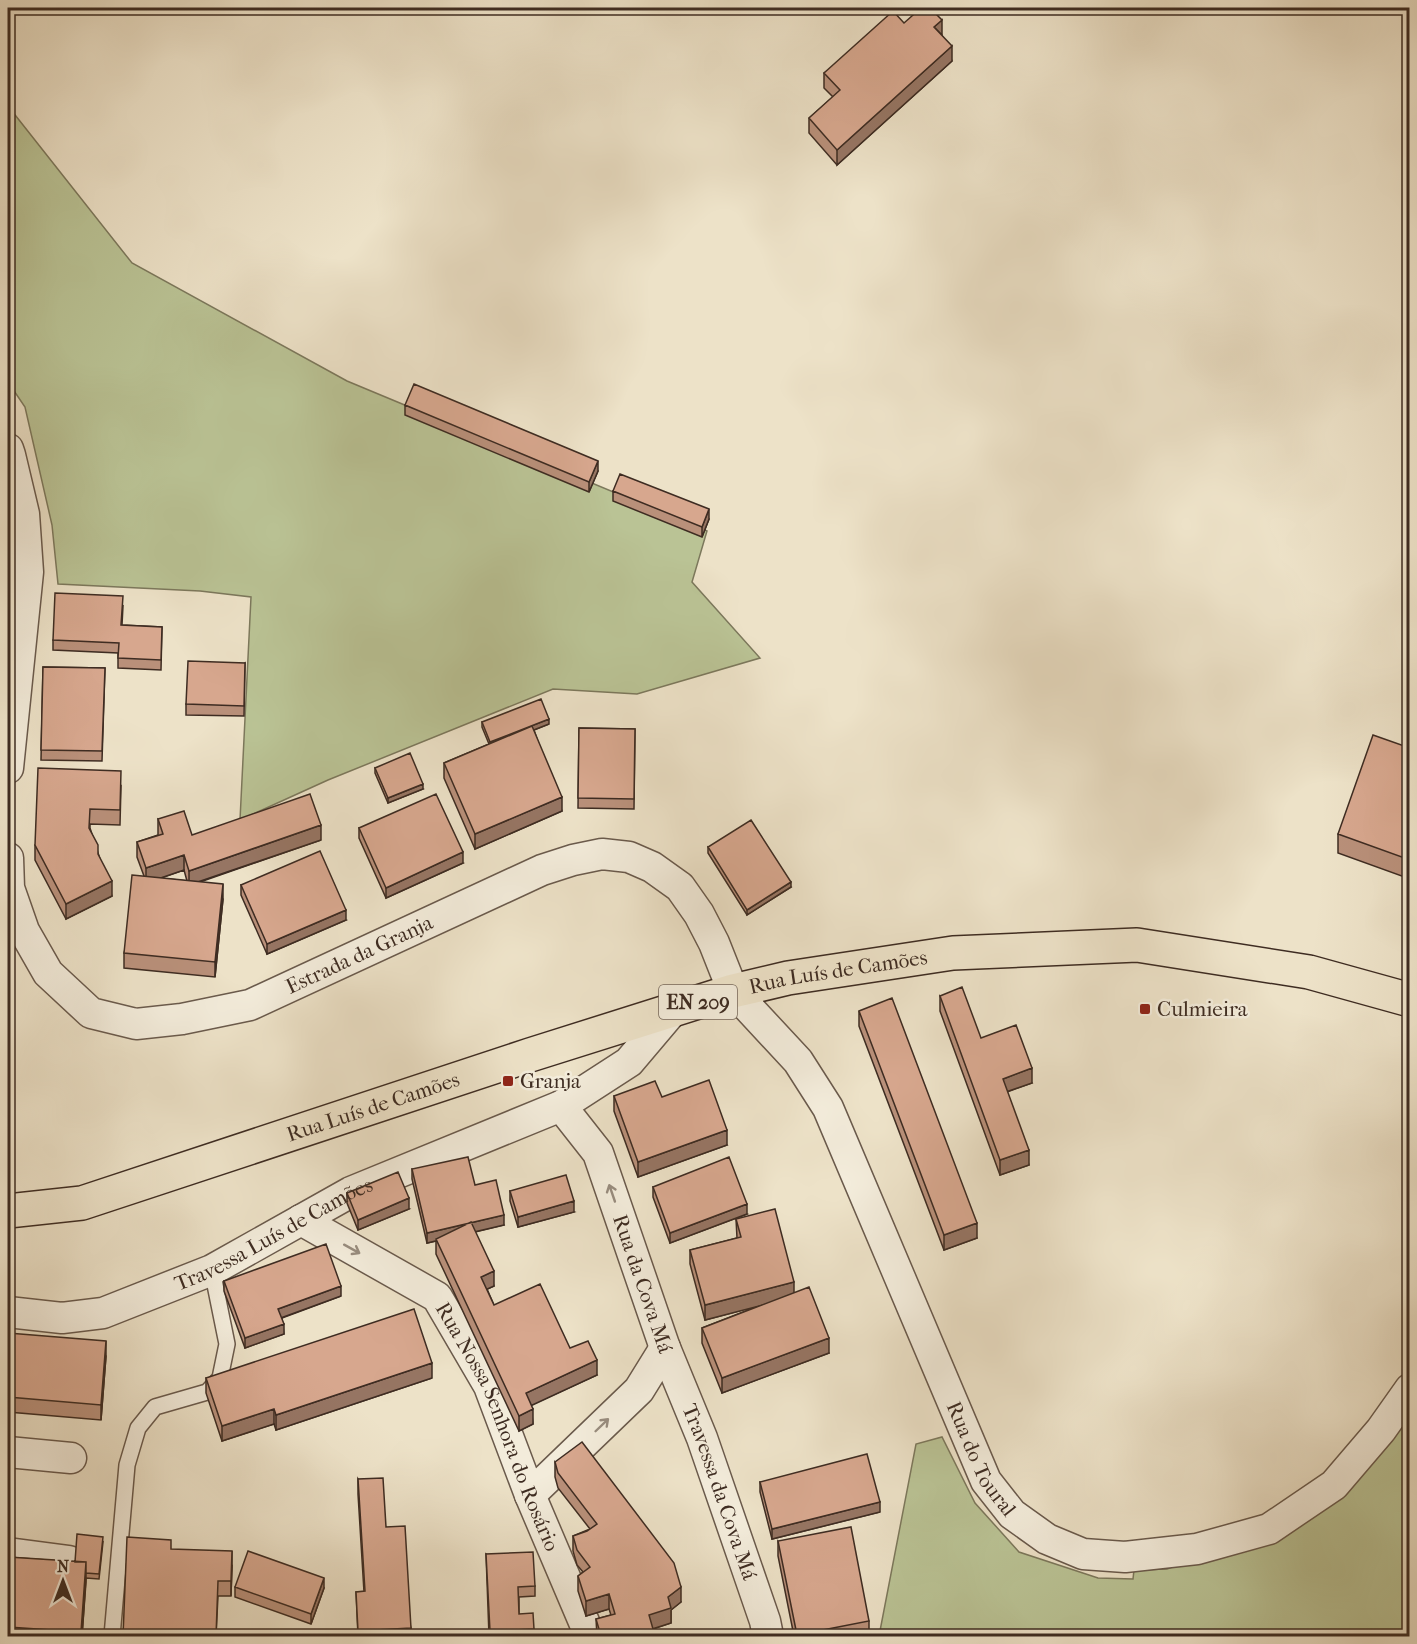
<svg xmlns="http://www.w3.org/2000/svg" width="1417" height="1644" viewBox="0 0 1417 1644" font-family="'IM FELL French Canon',serif">
<style>
.green{fill:#bac395;stroke:#7c785c;stroke-width:1.5}
.lines{fill:none;stroke-linecap:round;stroke-linejoin:round}
.lane-casing{stroke:#6a5a4c;stroke-width:18}
.street-casing{stroke:#6a5a4c;stroke-width:33}
.primary-casing{stroke:#3e2c22;stroke-width:36}
.lane{stroke:#f3ecdb;stroke-width:15}
.street{stroke:#f3ecdb;stroke-width:30}
.primary{stroke:#ede2c8;stroke-width:33}
.wall{fill:#b9907a;stroke:#3e2c22;stroke-width:1.5;fill-rule:evenodd}
.shaded-wall{fill:#967563;stroke:#3e2c22;stroke-width:1.5}
.building{fill:#d7a78e;stroke:#3e2c22;stroke-width:1.5}
.oneway{stroke:#988c7e}
.poi-dot{fill:#8f2418;stroke:#f3ecdb;stroke-width:2}
.labels{text-anchor:middle;dominant-baseline:central;stroke-width:5;stroke-linejoin:round;paint-order:stroke}
.shield{fill:#f3ecdb;stroke:#74665a;stroke-width:1.5}
.shield-label{font-size:20px;font-weight:bold;fill:#3e2c22}
.street-label{font-size:21px;fill:#3e2c22;stroke:#f3ecdb}
.poi-label{font-size:21px;fill:#3e2c22;stroke:#f3ecdb;text-anchor:start}
</style>
<rect width="100%" height="100%" fill="#ede2c8"/>
<filter id="stains"><feTurbulence type="fractalNoise" baseFrequency=".00333" numOctaves="4"/><feColorMatrix values="0 0 0 0 .2 0 0 0 0 .09 0 0 0 0 .02 0 0 0 .5 -.17"/></filter>
<radialGradient id="worn" r=".72"><stop offset=".6" stop-color="#630" stop-opacity="0"/><stop offset="1" stop-color="#630" stop-opacity=".3"/></radialGradient>
<!-- green -->
<path class="green" d="M8,106L132,263L347,381L707,531L692,582L760,658L637,694L553,689L328,780L240,820L251,597L200,591L58,584L52,525L25,407L8,382Z
M1409,1403V1636H879L916,1444L942,1437L975,1503L1019,1552L1098,1578L1133,1579L1134,1570L1167,1569L1313,1516Z"/>
<g class="lines">
<defs>
<path id="lane" d="M112,1636L127,1465L138,1428L155,1407L207,1392L220,1378L227,1344L212,1270"/>
<g id="street">
<path d="M8,449L10,455L24,514L28,572L8,768"/>
<path id="s1" d="M8,858L9,888L24,931L48,973L91,1013L136,1024L182,1019L250,1005L542,870L573,860L602,854L629,857L652,867L680,887L699,914L714,943L733,991L798,1061L828,1108L986,1481L1012,1514L1047,1539L1083,1554L1125,1557L1197,1549L1269,1529L1334,1485L1381,1430L1410,1389"/>
<path id="s2" d="M561,1106L598,1153L665,1348L702,1438L765,1621L768,1636"/>
<path id="s3" d="M301,1220L437,1297L489,1386L530,1495L590,1636"/>
<path id="s4" d="M8,1312L62,1318L103,1313L212,1270L351,1192L561,1106L629,1062L673,1010"/>
<path d="M8,1452L71,1458"/>
<path d="M530,1495L639,1390L665,1348"/>
<path d="M8,1553L69,1561"/>
</g>
<g id="primary">
<path id="s5" d="M8,1211L82,1203L530,1055L733,991L788,978L953,953L1137,945L1309,972L1410,1000"/>
</g>
</defs>
<!-- lane casing -->
<use href="#lane" class="lane-casing"/>
<!-- street casing -->
<use href="#street" class="street-casing"/>
<!-- primary casing -->
<use href="#primary" class="primary-casing"/>
<!-- lane -->
<use href="#lane" class="lane"/>
<!-- street -->
<use href="#street" class="street"/>
<!-- primary -->
<use href="#primary" class="primary"/>
</g>
<!-- wall -->
<path class="wall" d="M904,23L942,35L952,61L837,165L809,133V118L833,97L824,88V73Z
M405,405L598,471L589,492L405,415Z
M613,491L709,519L702,537L613,501Z
M123,606L122,625L162,627L161,670L118,668V653L53,650V640Z
M245,663L244,716L186,715V704Z
M43,667L105,668L102,761L41,760Z
M482,722L549,724L534,730L562,811L475,849L444,778V763L489,744L482,727Z
M579,728L635,729L634,809L578,808Z
M1410,748V879L1338,853V834Z
M375,768L423,789L388,803L375,773Z
M121,786L120,825L90,824V828L112,896L66,919L35,860V845Z
M158,819L192,835L321,840L200,882L223,899L215,977L124,968V953L144,876L137,857V842L158,835ZM184,870L187,881L161,878Z
M359,828L463,863L386,898L359,838Z
M708,847L791,887L747,915L708,853Z
M241,885L346,920L267,954L241,895Z
M940,996L981,1038L1032,1083L1007,1092L1029,1165L1000,1175L940,1011Z
M859,1011L977,1238L944,1250L859,1026Z
M614,1096L662,1097L727,1145L638,1177L614,1111Z
M412,1169L475,1185L504,1225L475,1232L494,1286L487,1289L494,1305L570,1348L597,1375L531,1405L533,1424L519,1431L436,1254V1241L427,1243L412,1179Z
M653,1187L747,1214L670,1243L653,1197Z
M510,1191L574,1212L518,1227L510,1201Z
M347,1193L409,1209L358,1230L347,1203Z
M736,1219L794,1293L829,1353L722,1393L702,1343V1328L761,1305L705,1320L690,1264V1250L737,1238Z
M224,1281L341,1296L282,1318L284,1334L245,1348L224,1291Z
M8,1333L106,1356L101,1420L8,1412Z
M206,1378H432L276,1430L274,1424L222,1441L206,1393Z
M555,1462L681,1602L671,1610V1623L653,1629L655,1636H597L596,1619L611,1615L609,1609L586,1616L578,1591V1576L583,1572L577,1565L573,1551V1536L590,1529L558,1488L555,1477Z
M358,1479L386,1527L411,1628V1636H358L356,1592H364L358,1494Z
M760,1482L880,1512L772,1539L760,1492Z
M778,1541L869,1621V1636H794L778,1556Z
M103,1542L99,1579L86,1578L82,1636H8V1557L75,1562Z
M486,1554L535,1586V1596L519,1597V1614L534,1629V1636H489Z
M232,1566L231,1596H218L216,1636H123Z
M235,1587L324,1588L311,1624L235,1597Z"/>
<!-- shaded-wall -->
<path class="shaded-wall" d="M988,8H998L988,10Z
M942,20V35L934,27Z
M952,46V61L837,165V150Z
M598,461V471L589,492V482Z
M709,509V519L702,537V527Z
M549,719V724L490,747V742Z
M423,784V789L388,803V798Z
M562,797V811L475,849V834Z
M321,825V840L189,885V871Z
M463,852V863L386,898V888Z
M184,855V870L146,883V868Z
M112,881V896L66,919V904Z
M791,882V887L747,915V910Z
M223,884V899L215,977V962Z
M346,910V920L267,954V944Z
M1032,1068V1083L1003,1093V1079Z
M727,1130V1145L638,1177V1162Z
M1029,1150V1165L1000,1175V1160Z
M409,1198V1209L358,1230V1220Z
M574,1201V1212L518,1227V1217Z
M747,1204V1214L670,1243V1233Z
M504,1215V1225L427,1243V1233Z
M977,1223V1238L944,1250V1235Z
M494,1271V1286L481,1292V1277Z
M794,1282V1297L705,1320V1305Z
M341,1286V1296L278,1319V1309Z
M284,1324V1334L245,1348V1338Z
M829,1338V1353L722,1393V1378Z
M106,1341V1356L101,1420V1405Z
M597,1360V1375L526,1408V1393Z
M432,1363V1378L276,1430V1415Z
M274,1409V1424L222,1441V1426Z
M533,1409V1424L519,1431V1416Z
M880,1502V1512L772,1539V1529Z
M232,1551V1566L231,1596V1581Z
M86,1562V1582L82,1636H81Z
M324,1578V1588L311,1624V1614Z
M681,1587V1602L671,1610V1623L649,1630V1615L668,1597Z
M609,1594V1609L586,1616V1601Z"/>
<!-- building -->
<path class="building" d="M921,8H930L942,20L934,27L952,46L837,150L809,118L840,90L824,73L893,11L904,23Z
M414,384L598,461L589,482L405,405Z
M620,474L709,509L702,527L613,491Z
M55,593L123,596L121,625L162,627L161,660L118,658L119,643L53,640Z
M188,661L245,663L244,706L186,704Z
M43,667L105,668L102,751L41,750Z
M541,699L549,719L490,742L482,722Z
M532,726L562,797L475,834L444,763Z
M579,728L635,729L634,799L578,798Z
M1373,735L1410,748V860L1338,834Z
M410,753L423,784L388,798L375,768Z
M38,768L121,771L120,810L90,809L89,828L98,845V854L112,881L66,904L35,845Z
M310,794L321,825L189,871L184,855L146,868L137,842L163,834L158,819L184,811L192,835Z
M436,794L463,852L386,888L359,828Z
M751,820L791,882L747,910L708,847Z
M320,851L346,910L267,944L241,885Z
M132,875L223,884L215,962L124,953Z
M962,987L981,1038L1016,1025L1032,1068L1003,1079L1029,1150L1000,1160L940,996Z
M892,998L977,1223L944,1235L859,1011Z
M709,1080L727,1130L638,1162L614,1096L655,1081L662,1097Z
M468,1157L475,1185L496,1180L504,1215L427,1233L412,1169Z
M729,1157L747,1204L670,1233L653,1187Z
M398,1172L409,1198L358,1220L347,1193Z
M566,1175L574,1201L518,1217L510,1191Z
M775,1209L794,1282L705,1305L690,1250L741,1237L736,1219Z
M471,1222L494,1271L481,1277L494,1305L540,1284L570,1348L588,1341L597,1360L526,1393L533,1409L519,1416L436,1239Z
M326,1244L341,1286L278,1309L284,1324L245,1338L224,1281Z
M809,1287L829,1338L722,1378L702,1328Z
M414,1309L432,1363L276,1415L274,1409L222,1426L206,1378Z
M8,1333L106,1341L101,1405L8,1397Z
M582,1442L674,1563L681,1587L668,1597L671,1608L649,1615L655,1636H601L596,1619L615,1614L609,1594L586,1601L578,1576L590,1567L577,1550L573,1536L587,1531L597,1524L558,1473L555,1462Z
M867,1454L880,1502L772,1529L760,1482Z
M383,1478L386,1527L405,1526L411,1628L358,1631L356,1592L365,1591L358,1479Z
M851,1527L869,1621L797,1635L778,1541Z
M77,1534L103,1537L99,1574L86,1573V1562H75Z
M127,1537L171,1540V1549L232,1551L231,1581H218L216,1636H123Z
M248,1551L324,1578L311,1614L235,1587Z
M533,1552L535,1586L518,1587L519,1614L533,1613L534,1629L490,1631L486,1554Z
M8,1557L86,1562L81,1632L8,1627Z"/>
<!-- one-way arrows -->
<defs><path id="oneway-shaft" d="M-6 0H5M1.5-3L5.5 0L1.5 3" fill="none" stroke-width="1.6" stroke-linecap="round" stroke-linejoin="round" transform="scale(1.5)"/></defs>
<g class="oneway">
<use href="#oneway-shaft" transform="translate(612 1193) rotate(-109)"/>
<use href="#oneway-shaft" transform="translate(352 1249) rotate(29)"/>
<use href="#oneway-shaft" transform="translate(602 1425) rotate(-44)"/>
</g>
<!-- markers -->
<g class="poi-dot">
<rect x="1139" y="1003" width="12" height="12" rx="3"/>
<rect x="502" y="1075" width="12" height="12" rx="3"/>
</g>
<g class="labels">
<!-- shield labels -->
<rect class="shield" x="659" y="985" width="78" height="34" rx="4.5"/>
<g class="shield-label">
<text x="698" y="1002">EN 209</text>
</g>
<!-- street labels -->
<g class="street-label">
<text stroke="none"><textPath href="#s1" startOffset="465">Estrada da Granja</textPath></text>
<text stroke="none"><textPath href="#s5" startOffset="866">Rua Luís de Camões</textPath></text>
<text stroke="none"><textPath href="#s5" startOffset="381">Rua Luís de Camões</textPath></text>
<text stroke="none"><textPath href="#s4" startOffset="284">Travessa Luís de Camões</textPath></text>
<text stroke="none"><textPath href="#s2" startOffset="198">Rua da Cova Má</textPath></text>
<text stroke="none"><textPath href="#s3" startOffset="300">Rua Nossa Senhora do Rosário</textPath></text>
<text stroke="none"><textPath href="#s1" startOffset="1467">Rua do Toural</textPath></text>
<text stroke="none"><textPath href="#s2" startOffset="420">Travessa da Cova Má</textPath></text>
</g>
<!-- poi labels -->
<g class="poi-label">
<text x="1157" y="1009">Culmieira</text>
<text x="520" y="1081">Granja</text>
</g>
</g>
<!-- margin -->
<rect width="1417" height="1644" fill="none" stroke="#ede2c8" stroke-width="30"/>
<rect x="9" y="9" width="1399" height="1626" fill="none" stroke="#3e2c22" stroke-width="3"/>
<rect x="15" y="15" width="1387" height="1614" fill="none" stroke="#3e2c22" stroke-width="1.5"/>
<!-- north arrow -->
<g transform="translate(63 1581)" stroke="#f3ecdb" stroke-width="4.5" paint-order="stroke">
<path d="M0-4.5L10 22L0 15L-10 22Z" fill="#3e2c22"/>
<text y="-9" font-size="16" font-weight="bold" text-anchor="middle" fill="#3e2c22">N</text>
</g>
<rect width="100%" height="100%" filter="url(#stains)"/>
<rect width="100%" height="100%" fill="url(#worn)"/>
</svg>
